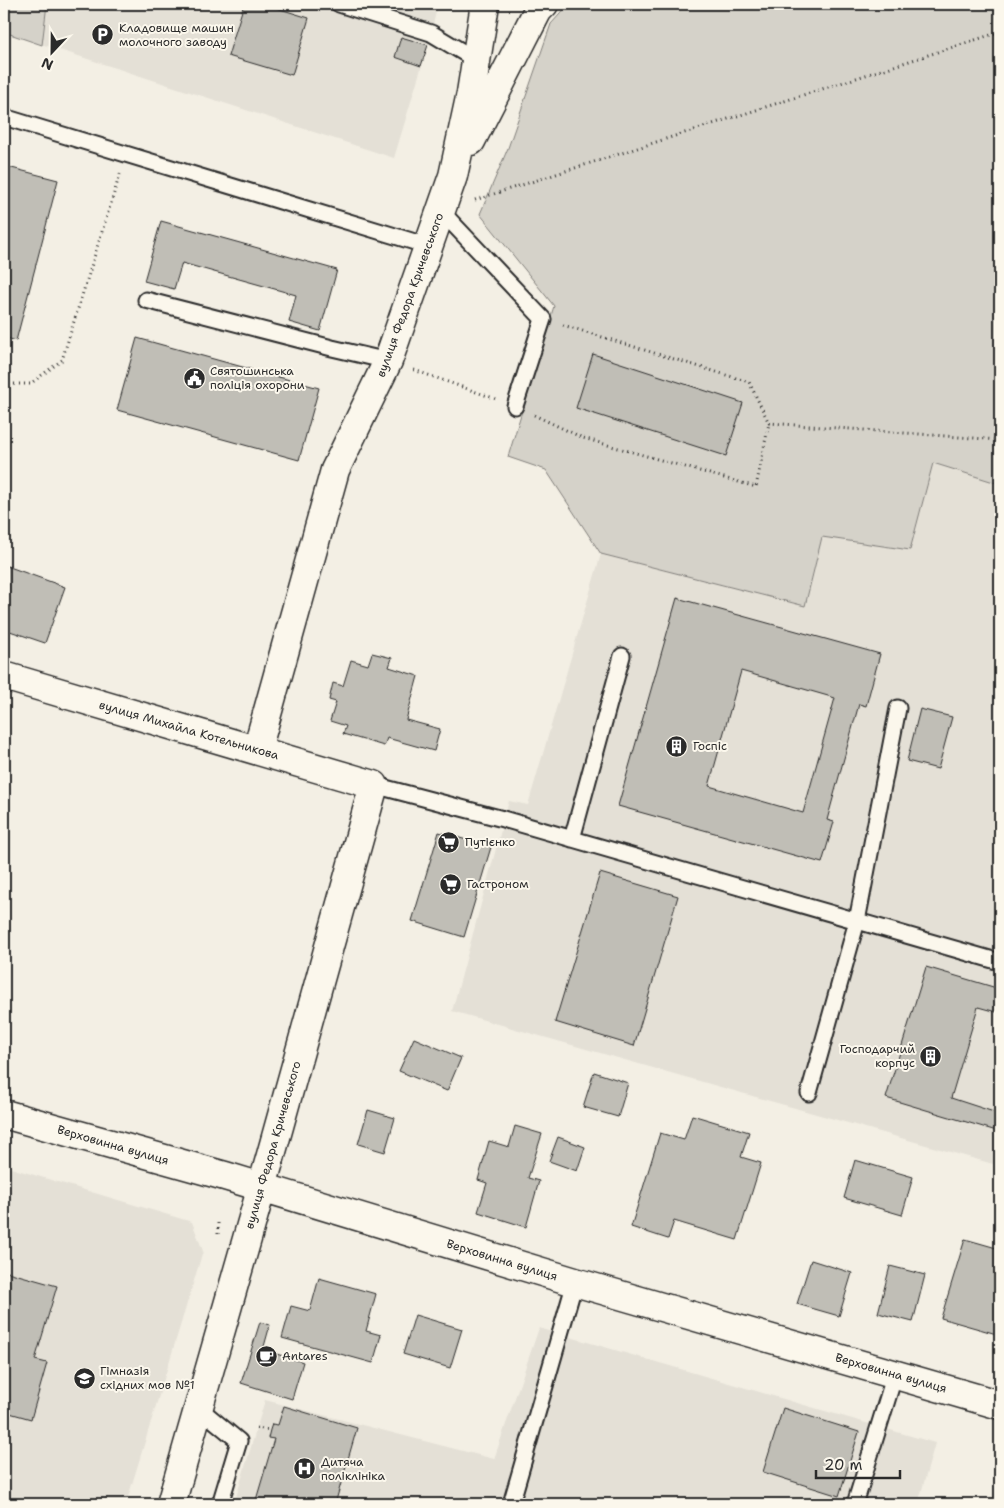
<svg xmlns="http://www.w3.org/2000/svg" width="1004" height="1508" viewBox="0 0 1004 1508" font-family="'Shantell Sans',sans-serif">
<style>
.built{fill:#e4e0d6}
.green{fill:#d5d2c9;stroke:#807e7a}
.building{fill:#c0beb6;stroke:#2b2b2b;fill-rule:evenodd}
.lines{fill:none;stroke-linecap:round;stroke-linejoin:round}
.service-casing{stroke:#2b2b2b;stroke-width:19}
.minor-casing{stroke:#2b2b2b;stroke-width:31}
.path{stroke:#2b2b2b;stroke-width:3;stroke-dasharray:1 4;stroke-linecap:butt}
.service{stroke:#fbf7ec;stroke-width:15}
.minor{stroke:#fbf7ec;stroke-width:28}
.labels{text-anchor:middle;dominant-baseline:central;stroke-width:4;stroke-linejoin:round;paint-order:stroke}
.poi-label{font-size:12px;fill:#2b2b2b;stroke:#fbf7ec;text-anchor:start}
.street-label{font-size:12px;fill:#2b2b2b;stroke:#fbf7ec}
</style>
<rect width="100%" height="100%" fill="#f3efe4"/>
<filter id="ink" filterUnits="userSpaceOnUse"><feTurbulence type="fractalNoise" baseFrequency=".02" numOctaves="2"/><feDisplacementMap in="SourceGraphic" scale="10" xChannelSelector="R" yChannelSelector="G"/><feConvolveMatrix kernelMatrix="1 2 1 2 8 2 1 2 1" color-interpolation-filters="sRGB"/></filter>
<g filter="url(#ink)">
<!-- built -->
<path class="built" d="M4,4H438L428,45L394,158L4,32Z
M933,463L1000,484V1166L452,1011L509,801L528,805L601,554L805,606L822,537L910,550Z
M4,1166L192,1222L203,1251L126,1504H4Z
M539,1328L935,1443L918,1504H234L265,1400L494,1459Z"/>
<!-- green -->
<path class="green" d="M4,4H47L42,45L4,32Z
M569,4H1000V484L933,463L910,550L822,537L805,606L601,554L546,470L508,457L554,306L480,214L508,148L551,24Z"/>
<!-- building -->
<path class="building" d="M244,4H264L309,18L292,75L228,56Z
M401,37L428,45L421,66L395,57Z
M4,166L58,180L16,341L4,337Z
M161,221L337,270L320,331L289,322L296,295L182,263L174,289L144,281Z
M137,338L319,388L299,460L117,410Z
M593,354L743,403L726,456L576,408Z
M4,565L65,587L45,643L4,629Z
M677,598L880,654L866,706L859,704L827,820L834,822L822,863L618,806ZM741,671L835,698L803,813L709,786Z
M372,653L392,658L389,667L418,676L406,720L440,729L434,751L387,738L384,746L343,734L346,726L330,721L336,702L329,700L333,683L343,686L351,660L368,665Z
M920,709L952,717L938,769L907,761Z
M439,832L491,847L464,937L412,921Z
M600,873L678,896L634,1046L555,1022Z
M926,967L1000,989V1013L978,1007L951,1098L1000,1114V1132L886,1098Z
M414,1038L461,1058L447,1091L399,1071Z
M594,1072L628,1083L618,1117L583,1107Z
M368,1110L395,1118L385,1152L358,1144Z
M692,1115L749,1132L741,1157L761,1163L737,1240L674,1221L668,1239L631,1227L660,1133L684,1140Z
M515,1126L542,1134L528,1178L539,1181L526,1227L478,1212L487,1183L478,1180L489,1141L509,1147Z
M558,1137L585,1147L577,1171L549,1161Z
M855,1160L913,1177L902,1215L844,1198Z
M965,1239L1000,1249V1335L941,1318Z
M811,1260L852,1273L839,1316L797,1304Z
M890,1266L925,1275L913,1322L878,1313Z
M4,1271L57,1286L35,1360L47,1363L31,1419L6,1412L4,1421Z
M319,1278L376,1294L366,1331L381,1335L373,1363L282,1338L291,1306L310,1311Z
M415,1315L462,1329L450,1368L403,1354Z
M260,1322L270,1325L263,1350L303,1362L292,1399L241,1383Z
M284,1406L357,1428L335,1504H248L250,1499L256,1500L274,1439L268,1438L270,1430L272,1424L278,1425Z
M783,1408L859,1432L839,1496L763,1472Z"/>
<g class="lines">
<defs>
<path id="service" d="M339,4L431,33L476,60
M4,117L428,246
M441,211L543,319L515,406
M146,300L332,348L388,361
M374,785L503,819L1000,962
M572,839L622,656
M809,1093L857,921L898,708
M199,1408L239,1441L220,1504
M511,1504L575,1282
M855,1504L895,1374"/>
<path id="minor" d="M471,141L538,10L544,4
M4,676L374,785L271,1155L171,1504
M257,750L335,470L388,361L453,176L471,93L485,4
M4,1114L225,1176L575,1282L1000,1405"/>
</defs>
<!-- service casing -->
<use href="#service" class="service-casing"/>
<!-- minor casing -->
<use href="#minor" class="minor-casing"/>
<!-- path -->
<path class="path" d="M475,200L1000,32
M563,325L749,382L769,423L1000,440
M414,370L496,399
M4,384H30L62,360L120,174
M534,415L583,438L756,487L769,423
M218,1234V1219
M256,1428L270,1430"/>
<!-- service -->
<use href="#service" class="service"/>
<!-- minor -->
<use href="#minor" class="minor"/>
</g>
</g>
<!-- icons -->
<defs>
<symbol id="parking-disc" viewBox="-11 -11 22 22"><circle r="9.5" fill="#2b2b2b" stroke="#fbf7ec"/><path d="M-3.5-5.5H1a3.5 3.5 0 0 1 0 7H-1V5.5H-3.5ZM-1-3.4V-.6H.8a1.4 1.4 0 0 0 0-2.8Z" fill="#fff"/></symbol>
<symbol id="civic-disc" viewBox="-11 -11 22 22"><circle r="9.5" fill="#2b2b2b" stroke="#fbf7ec"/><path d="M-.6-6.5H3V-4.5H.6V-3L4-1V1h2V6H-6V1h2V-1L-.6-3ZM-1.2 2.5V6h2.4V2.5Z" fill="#fff"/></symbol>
<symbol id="building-disc" viewBox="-11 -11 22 22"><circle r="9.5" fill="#2b2b2b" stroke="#fbf7ec"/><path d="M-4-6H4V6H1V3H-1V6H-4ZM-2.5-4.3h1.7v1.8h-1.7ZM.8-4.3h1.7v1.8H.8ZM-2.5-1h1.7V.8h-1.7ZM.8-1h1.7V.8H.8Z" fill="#fff"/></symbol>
<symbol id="supermarket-disc" viewBox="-11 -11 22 22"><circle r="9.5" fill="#2b2b2b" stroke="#fbf7ec"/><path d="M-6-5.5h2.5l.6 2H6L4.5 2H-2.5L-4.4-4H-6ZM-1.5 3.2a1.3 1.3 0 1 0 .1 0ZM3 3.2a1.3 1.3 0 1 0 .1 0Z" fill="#fff"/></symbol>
<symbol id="cafe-disc" viewBox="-11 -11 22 22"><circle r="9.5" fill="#2b2b2b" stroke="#fbf7ec"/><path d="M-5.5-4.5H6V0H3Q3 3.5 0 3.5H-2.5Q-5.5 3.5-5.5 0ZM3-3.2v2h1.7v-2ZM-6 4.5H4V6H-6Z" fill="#fff"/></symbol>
<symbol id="school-disc" viewBox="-11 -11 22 22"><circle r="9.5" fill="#2b2b2b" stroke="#fbf7ec"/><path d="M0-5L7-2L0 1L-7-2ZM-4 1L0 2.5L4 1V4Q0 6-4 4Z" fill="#fff"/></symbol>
<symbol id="hospital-disc" viewBox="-11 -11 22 22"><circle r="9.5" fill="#2b2b2b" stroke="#fbf7ec"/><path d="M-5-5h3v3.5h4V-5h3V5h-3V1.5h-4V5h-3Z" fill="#fff"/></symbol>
</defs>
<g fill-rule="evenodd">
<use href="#parking-disc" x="90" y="22" width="25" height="25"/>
<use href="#civic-disc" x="182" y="366" width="25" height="25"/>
<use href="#building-disc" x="664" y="734" width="25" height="25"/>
<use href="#supermarket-disc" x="436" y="830" width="25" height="25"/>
<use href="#supermarket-disc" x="438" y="872" width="25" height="25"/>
<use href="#building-disc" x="918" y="1044" width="25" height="25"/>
<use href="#cafe-disc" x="254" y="1344" width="25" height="25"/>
<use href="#school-disc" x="72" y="1366" width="25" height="25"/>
<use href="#hospital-disc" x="292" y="1456" width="25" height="25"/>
</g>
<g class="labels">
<!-- poi labels -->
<g class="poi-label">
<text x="119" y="28">Кладовище машин<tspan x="119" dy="14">молочного заводу</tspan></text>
<text x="210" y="371">Святошинська<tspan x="210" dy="14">поліція охорони</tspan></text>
<text x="693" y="746">Госпіс</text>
<text x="465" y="842">Путієнко</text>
<text x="467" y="884">Гастроном</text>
<text x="915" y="1049" text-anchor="end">Господарчий<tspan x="915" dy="14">корпус</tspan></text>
<text x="282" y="1356">Antares</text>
<text x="100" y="1371">Гімназія<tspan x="100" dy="14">східних мов №1</tspan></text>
<text x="321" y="1462">Дитяча<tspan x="321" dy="14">поліклініка</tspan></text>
</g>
<!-- street labels -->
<g class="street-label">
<text transform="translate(410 295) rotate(-70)">вулиця Федора Кричевського</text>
<text transform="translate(189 730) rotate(16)">вулиця Михайла Котельникова</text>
<text transform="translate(113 1145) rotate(16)">Верховинна вулиця</text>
<text transform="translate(273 1145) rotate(-74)">вулиця Федора Кричевського</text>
<text transform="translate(502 1260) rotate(17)">Верховинна вулиця</text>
<text transform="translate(891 1373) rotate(16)">Верховинна вулиця</text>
</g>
</g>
<!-- margin -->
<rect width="1004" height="1508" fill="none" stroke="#fbf7ec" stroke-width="20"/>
<rect x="10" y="10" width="984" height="1488" fill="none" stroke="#2b2b2b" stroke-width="2" filter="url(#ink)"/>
<!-- north arrow -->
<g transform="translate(52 52) rotate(202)" stroke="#fbf7ec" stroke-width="4" paint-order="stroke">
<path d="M0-4L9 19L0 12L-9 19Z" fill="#2b2b2b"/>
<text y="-8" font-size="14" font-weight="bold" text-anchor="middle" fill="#2b2b2b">N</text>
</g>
<!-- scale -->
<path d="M816 1470v8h84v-8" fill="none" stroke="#2b2b2b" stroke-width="2.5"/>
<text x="824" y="1470" font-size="15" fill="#2b2b2b" stroke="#fbf7ec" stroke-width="4" paint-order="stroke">20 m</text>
</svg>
